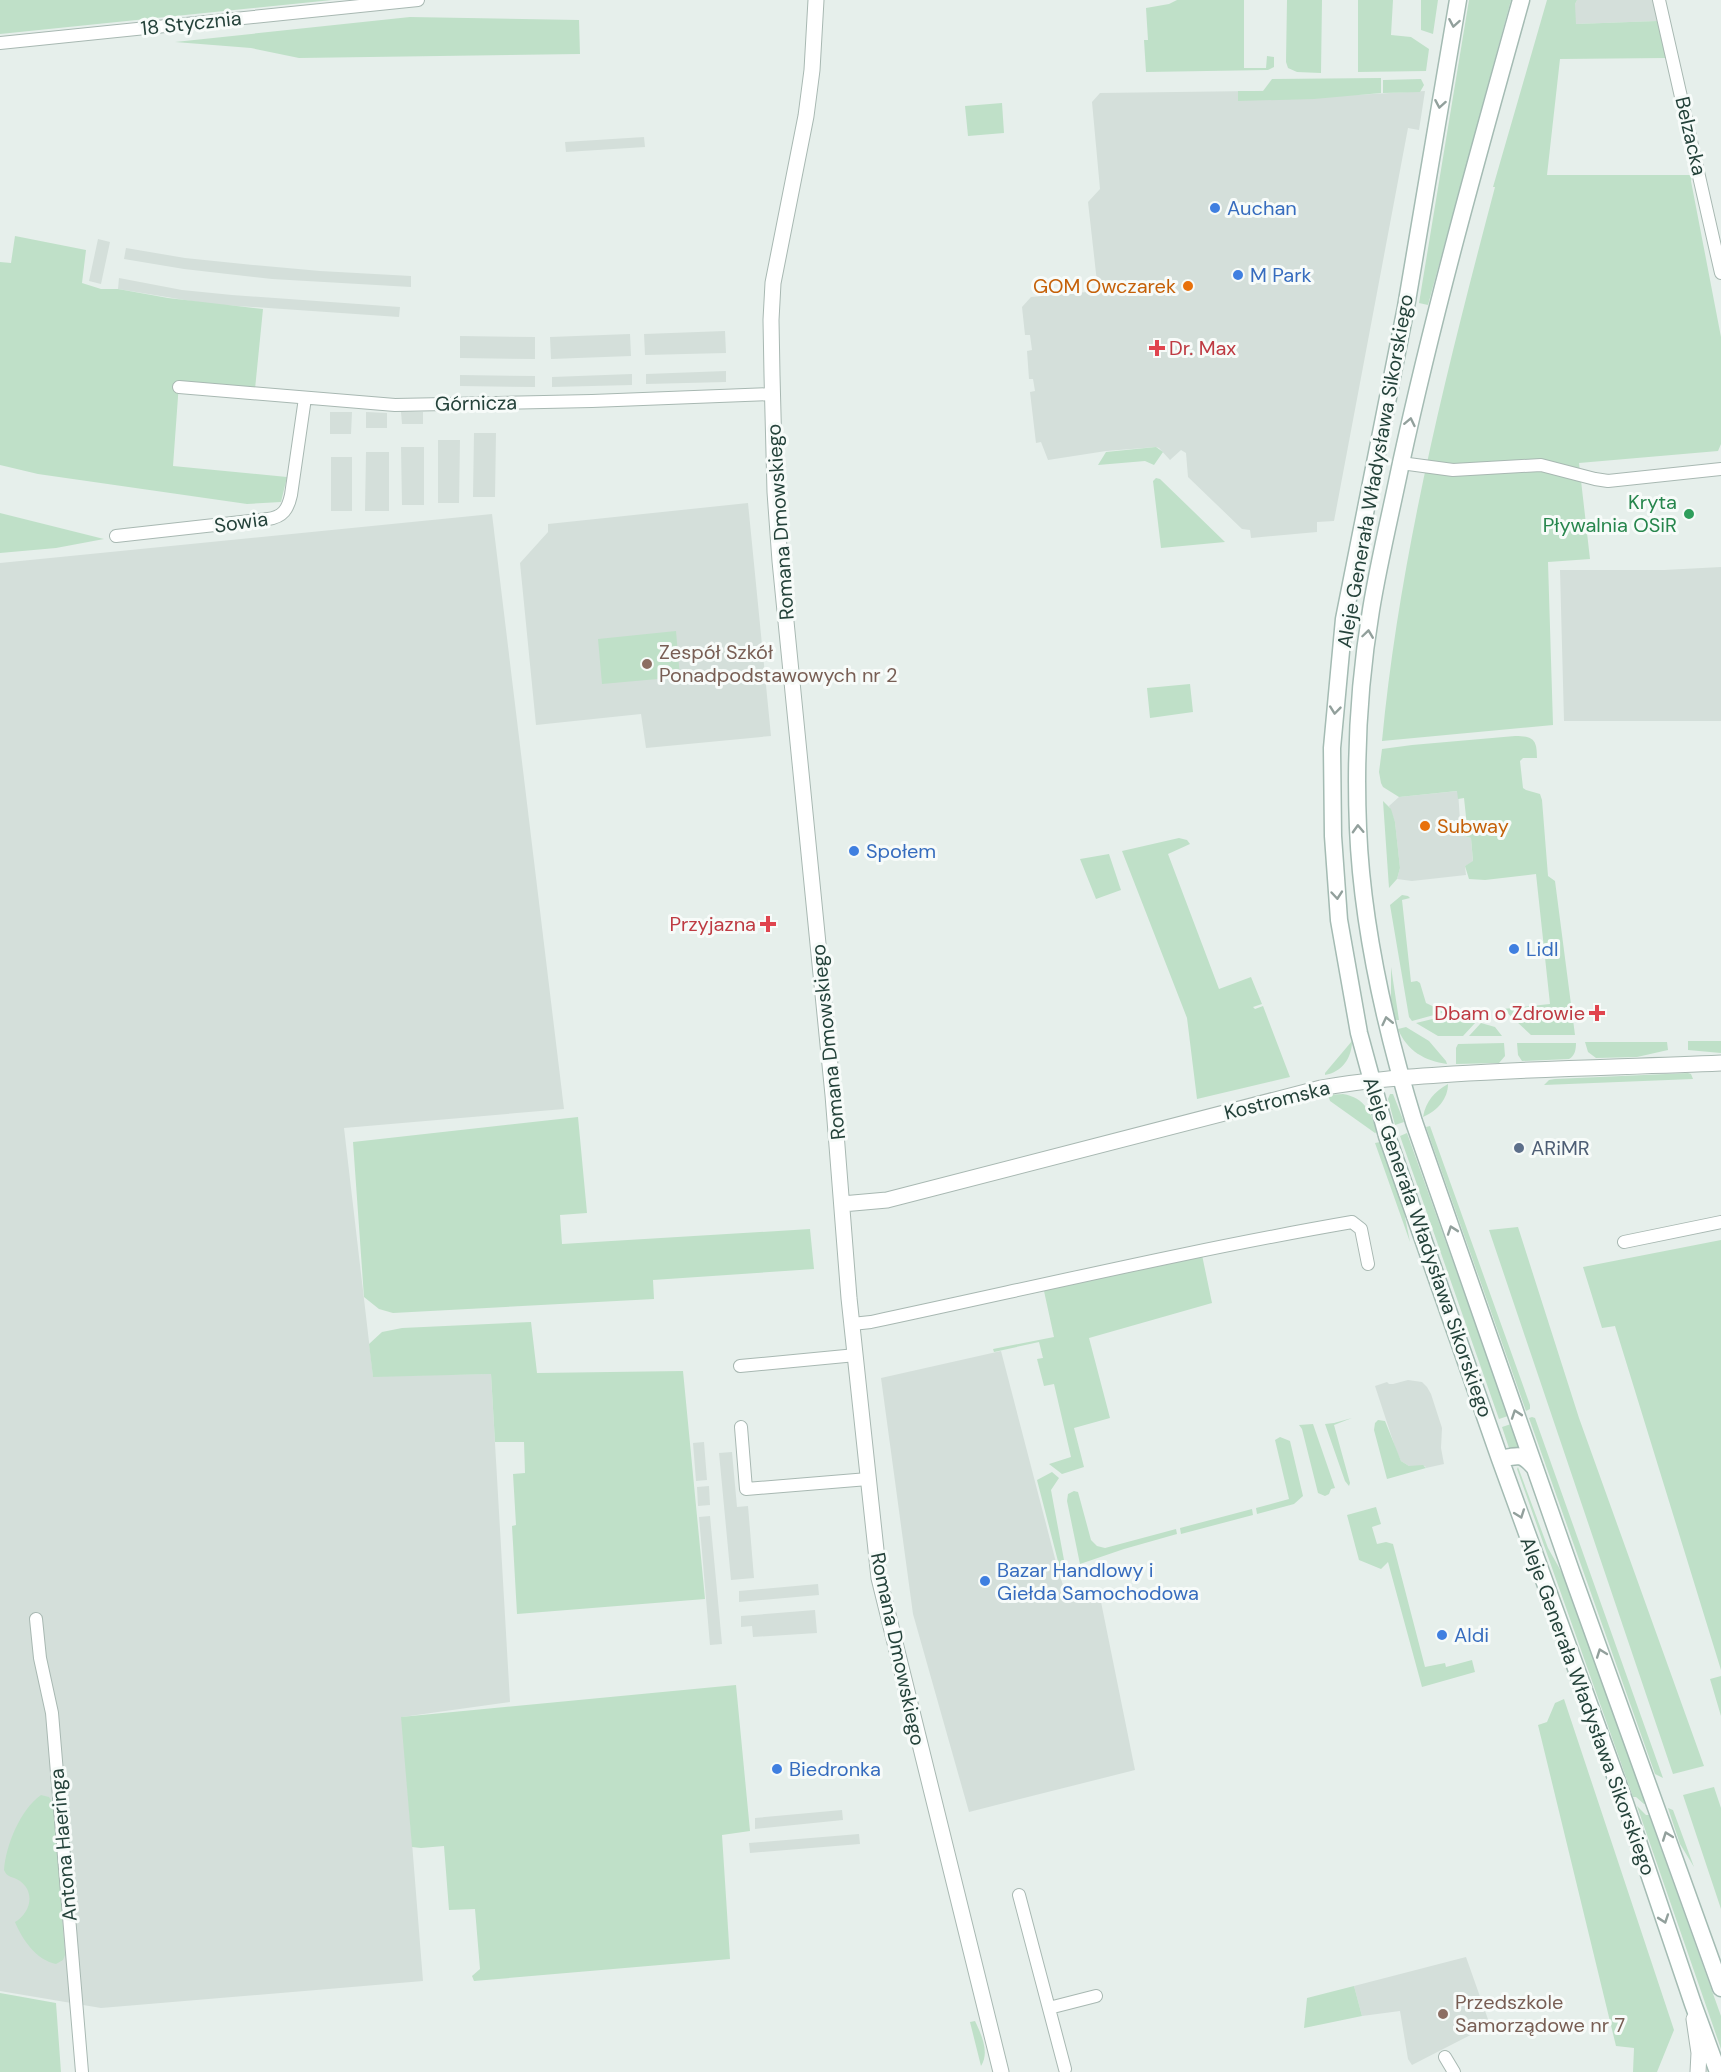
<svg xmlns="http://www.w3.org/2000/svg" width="1721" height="2072" viewBox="0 0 1721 2072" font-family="'DM Sans',sans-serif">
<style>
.built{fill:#d4dfda}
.green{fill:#bfe0c8}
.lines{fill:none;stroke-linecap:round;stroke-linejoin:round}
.minor-casing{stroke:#a8b8b2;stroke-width:14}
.tertiary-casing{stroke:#a8b8b2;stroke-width:17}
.secondary-casing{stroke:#a4bbb3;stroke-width:19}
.minor{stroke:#fff;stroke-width:12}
.tertiary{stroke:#fff;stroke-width:15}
.secondary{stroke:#fff;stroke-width:16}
.oneway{stroke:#92a09c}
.shop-dot{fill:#3f7fe0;stroke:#f7fbf9;stroke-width:2}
.food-dot{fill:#e8710a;stroke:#f7fbf9;stroke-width:2}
.health-dot{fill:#e0444e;stroke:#f7fbf9;stroke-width:2}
.leisure-dot{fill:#2e9e5b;stroke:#f7fbf9;stroke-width:2}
.education-dot{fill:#8d6e63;stroke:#f7fbf9;stroke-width:2}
.service-dot{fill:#5c6f8a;stroke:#f7fbf9;stroke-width:2}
.labels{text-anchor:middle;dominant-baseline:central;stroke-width:6;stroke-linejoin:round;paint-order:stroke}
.street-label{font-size:20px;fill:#24423a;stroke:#f7fbf9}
.shop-label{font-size:20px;fill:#366cbe;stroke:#f7fbf9;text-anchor:start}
.food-label{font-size:20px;fill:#c56008;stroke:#f7fbf9;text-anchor:end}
.health-label{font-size:20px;fill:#be3a42;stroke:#f7fbf9;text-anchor:end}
.leisure-label{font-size:20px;fill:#27864d;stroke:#f7fbf9;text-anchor:end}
.education-label{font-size:20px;fill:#785e54;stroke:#f7fbf9;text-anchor:start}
.service-label{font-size:20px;fill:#4e5e75;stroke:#f7fbf9;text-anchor:start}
</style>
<rect width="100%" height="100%" fill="#e6efeb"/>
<!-- built -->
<path class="built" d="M1577,0H1653L1657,21L1575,24V4Z
M1330,90L1355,95L1425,91L1419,130L1408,128L1334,521L1317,522V532L1251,538L1250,530L1242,529L1188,477L1186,453L1181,450L1170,460L1159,448L1156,447L1106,451L1048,460L1041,442L1036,443L1030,392L1035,391L1033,379H1029L1027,351L1032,350L1030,335H1025L1022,307L1031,297L1098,291L1088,202L1100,189L1092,102L1100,93Z
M644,137L645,147L566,152L565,142Z
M98,239L110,242L101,284L89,281Z
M126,248L185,258L253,265L320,271L411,276V287L272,279L184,269L124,259Z
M119,278L182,290L232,295L400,307L399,317L209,304L118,289Z
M725,331L726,353L645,355L644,334Z
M630,334L631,356L551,359L550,337Z
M460,336L535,337V359L460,358Z
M726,371V382L646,384V374Z
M632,374V385L552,387V377Z
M460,375L535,376V387L460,386Z
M330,412H352L351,434H330Z
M366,412L387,413V428H366Z
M401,412H423V424H402Z
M474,433H496L495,497H473Z
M438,440H460L459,503H438Z
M401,447H424V505H402Z
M366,452H389V511H365Z
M352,457V511H331V457Z
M748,503L771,736L646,748L641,714L536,725L520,563L548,532V524Z
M492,514L564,1109L344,1128L373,1376L491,1374L510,1702L402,1717L423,1981L101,2008L0,1991V563Z
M1721,567V721H1564L1560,570H1664Z
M1458,791L1461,835L1471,838L1473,862L1465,866L1466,875L1412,881L1397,879L1400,868L1395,822L1389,806L1399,797Z
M1001,1351L1058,1570L1068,1600L1099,1592L1135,1770L969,1812L913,1614L881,1378Z
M1408,1380L1422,1382L1427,1387L1431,1394L1442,1428L1441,1448L1444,1464L1426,1468L1425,1466H1409L1401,1461L1396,1450L1375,1386L1387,1382L1389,1384H1393Z
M704,1442L707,1480L696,1481L693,1443Z
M732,1452L737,1507L748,1506L754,1578L731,1580L719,1453Z
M709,1486L710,1505L698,1506L697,1487Z
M710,1516L722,1644L710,1645L699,1517Z
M818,1584L819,1595L739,1602V1591Z
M815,1610L817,1633L753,1637L752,1626L741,1627V1616Z
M842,1810L843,1820L755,1829V1818Z
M859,1834L860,1844L750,1853L749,1843Z
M1466,1957L1490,2025L1412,2065L1408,2059L1400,2011L1362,2016L1354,1986Z"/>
<!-- green -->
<path class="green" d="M0,0H332L0,34Z
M1177,0H1244V68H1266L1267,56L1274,57V67L1268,70L1146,72L1144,40H1148L1146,8L1169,4Z
M1287,0H1322L1321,73L1297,72L1288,68L1286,62Z
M1358,0H1393L1391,35L1411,37L1429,49L1426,71L1358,72Z
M1421,0H1438L1433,34L1421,30Z
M1469,0H1511L1428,305L1419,303Z
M1547,0H1577L1575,4L1576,24L1657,21L1666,58L1560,59L1547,175H1692L1691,181L1721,337V444L1718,451L1579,463L1590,559L1548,562L1553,725L1382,741C1400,553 1447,369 1495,187H1493Z
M410,17L579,20L580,54L299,58L251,48L175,42Z
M1381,78V93L1314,99L1238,101V91H1263L1272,79Z
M1421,79L1424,85L1420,92L1383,93V80Z
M1002,103L1004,133L968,136L965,106Z
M15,236L86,250L82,283L101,289H118L168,298L263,309L255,389L179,383L173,466L287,477L281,502L247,504L38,474L0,465V262L11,263Z
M1156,447L1163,452L1154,465L1145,461L1098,465L1106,452Z
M1156,478L1160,479L1225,542L1161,548L1153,481Z
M0,513L104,539L56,548L0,553Z
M676,631L680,677L602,684L598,639Z
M1190,684L1193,712L1150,718L1147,688Z
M1515,736C1534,736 1537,740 1537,758H1523L1520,761L1523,788L1526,790L1540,794L1542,800L1548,876L1555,881L1575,1035H1531L1503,1009L1550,1004L1536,874L1485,880L1469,879L1465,866L1473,861L1471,838L1461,835L1460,827L1467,826L1464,798L1458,799L1457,791L1399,797L1383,787L1381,783L1379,772L1382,749L1412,745Z
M1383,801L1391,809L1395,822L1400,868L1397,879L1389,888Z
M1179,838L1187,840L1190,844L1168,854L1219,989L1251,977L1262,1004L1253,1007L1255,1009L1263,1006L1290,1077L1197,1099L1187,1018L1122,851Z
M1109,854L1121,890L1096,899L1080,859Z
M1402,895L1408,896L1410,898L1402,900L1411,982L1417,981L1420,983L1426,1003L1445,1012L1412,1021L1409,1017L1390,905Z
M1391,967L1399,1020H1395L1391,1003Z
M1453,1014L1476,1022L1463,1036H1438L1416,1023Z
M1481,1023L1495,1027L1502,1036H1469Z
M1406,1027L1429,1041L1446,1061L1447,1064C1425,1061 1407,1051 1398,1029Z
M1352,1041C1352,1058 1342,1072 1325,1075V1073Z
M1688,1041H1721V1053L1688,1050Z
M1585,1042H1667L1668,1050L1637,1057L1596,1058L1588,1052Z
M1504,1043L1505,1056L1499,1063L1456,1064V1048L1458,1044Z
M1517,1043H1576C1576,1049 1575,1056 1569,1059L1522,1061L1518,1055Z
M1688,1073L1691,1074L1693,1079L1544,1085L1549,1080L1555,1079Z
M1448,1084C1448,1099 1437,1111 1423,1117C1426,1101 1434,1092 1448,1084Z
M1343,1094C1365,1098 1371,1112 1377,1132L1375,1133L1330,1101L1328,1095Z
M1390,1094H1393L1404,1122L1395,1125L1388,1099Z
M578,1117L587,1213L560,1215L562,1244L810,1229L814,1269L653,1280L654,1299L393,1313L379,1309L364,1297L353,1142Z
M1430,1126L1530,1405V1409L1526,1411L1426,1127Z
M1407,1133L1508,1416L1499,1419L1400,1136Z
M1380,1142L1404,1212L1410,1242L1375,1143Z
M1518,1227L1579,1418L1704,1766L1673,1774L1489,1230Z
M1721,1240V1670L1615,1326L1602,1328L1583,1267Z
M1202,1255L1212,1303L1089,1338L1110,1418L1074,1428L1084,1467L1062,1474L1049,1464L1071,1457L1054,1384L1044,1386L1037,1359L1043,1358L1039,1342L994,1352L993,1349L1054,1337L1044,1291L1030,1294V1291Z
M531,1322L537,1373L683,1371L705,1599L517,1614L512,1526L516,1525L513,1474L525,1473L524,1442H495L491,1374L373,1377L369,1344L382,1332L402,1328Z
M1532,1417L1535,1418L1663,1778L1655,1774L1529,1418Z
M1352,1418L1334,1425L1350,1483L1349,1486L1345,1481L1325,1424L1334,1423Z
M1378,1420L1385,1421L1401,1461L1409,1466L1423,1465L1426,1468L1387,1479L1374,1430L1375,1423Z
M1313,1424L1335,1488L1331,1489L1329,1494L1325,1496L1318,1493L1302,1429L1299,1425Z
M1511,1424L1519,1448L1510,1451L1502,1427Z
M1280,1437L1290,1441L1303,1496L1294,1504L1257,1514L1256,1508L1289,1499L1275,1440Z
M1518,1467L1548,1548L1566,1580L1646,1803L1644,1804L1636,1797H1633L1517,1469Z
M1052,1472L1059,1478L1051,1490L1064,1560V1567L1062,1570L1060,1569L1037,1480Z
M1074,1491L1078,1492L1091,1540L1097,1546L1105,1548L1176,1529L1177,1534L1124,1549L1080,1564L1067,1501L1068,1494Z
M1376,1507L1381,1524L1372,1527L1377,1544L1386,1542L1393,1544L1425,1667L1445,1663L1446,1667L1472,1660L1475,1672L1422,1687L1388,1562L1381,1569L1359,1560L1347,1515Z
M1252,1509L1253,1515L1181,1534L1180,1528Z
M1721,1676V1716L1710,1679Z
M736,1685L750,1831L722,1835L730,1959L474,1981L472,1976L480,1969L475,1909L449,1910L444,1846L421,1848L412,1847L401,1717Z
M1564,1699L1674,2030L1657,2072H1633L1634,2048L1616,2046L1538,1725L1547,1722L1555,1703Z
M1714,1787L1721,1808V1909L1683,1795Z
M41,1795L49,1797L54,1805L65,1955L63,1960L56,1964C36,1960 22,1939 15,1922C30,1913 36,1893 20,1881C13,1876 7,1878 4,1870C6,1845 20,1810 41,1795Z
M1637,1806L1646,1815H1649L1721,2016V2049Z
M1668,1808L1673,1810L1694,1867L1680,1844Z
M1354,1986L1362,2016L1304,2028L1307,1998Z
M0,1993L56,2003L61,2072H0Z
M975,2021C981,2034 990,2052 981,2066L970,2022Z"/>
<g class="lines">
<defs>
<path id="minor" d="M1659,0L1721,273
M0,43L418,0
M179,387L395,405L592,401L773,394
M1401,463L1453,470L1541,465L1595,479L1608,481L1721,469
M116,536L268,519C283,517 288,509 291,495L305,398
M1624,1242L1721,1222
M852,1324L871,1322C1031,1288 1190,1250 1352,1222L1361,1229L1368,1264
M740,1366L856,1355
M741,1427L746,1489L868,1479
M36,1619L40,1658L52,1713L82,2072
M1019,1895L1065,2069
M1049,2008L1096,1996
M1445,2057L1454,2072"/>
<path id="tertiary" d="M816,0L812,70L806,116L773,283L771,320L772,375L775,492L780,561L833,1095L849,1298L879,1578L1001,2072
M842,1204L887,1200L1321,1088C1365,1080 1408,1077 1453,1074C1542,1068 1632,1067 1721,1063
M1694,2019L1699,2053L1698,2072"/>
<path id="secondary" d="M1458,0L1406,307L1344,619L1332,748L1333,836L1339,920L1359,1033L1387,1136L1500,1459L1625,1803L1693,2004L1718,2072
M1521,0C1478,154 1435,307 1401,463C1391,512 1379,561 1371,610C1359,682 1355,755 1358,828C1362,927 1385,1027 1414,1122L1572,1574L1721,1988
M1500,1459C1519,1455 1522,1453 1535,1468"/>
</defs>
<!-- minor casing -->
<use href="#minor" class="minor-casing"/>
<!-- tertiary casing -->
<use href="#tertiary" class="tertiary-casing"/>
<!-- secondary casing -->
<use href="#secondary" class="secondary-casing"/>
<!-- minor -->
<use href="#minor" class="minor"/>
<!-- tertiary -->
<use href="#tertiary" class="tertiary"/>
<!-- secondary -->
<use href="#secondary" class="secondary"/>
</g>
<!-- one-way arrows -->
<defs><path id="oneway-chevron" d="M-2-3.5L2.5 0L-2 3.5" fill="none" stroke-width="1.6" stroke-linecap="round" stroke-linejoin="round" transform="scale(1.5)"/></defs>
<g class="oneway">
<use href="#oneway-chevron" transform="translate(1454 23) rotate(100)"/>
<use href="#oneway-chevron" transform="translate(1440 104) rotate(100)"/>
<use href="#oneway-chevron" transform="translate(1410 422) rotate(-78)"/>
<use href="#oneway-chevron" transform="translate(1368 634) rotate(-82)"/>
<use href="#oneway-chevron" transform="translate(1335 710) rotate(96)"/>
<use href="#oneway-chevron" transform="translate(1358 829) rotate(-92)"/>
<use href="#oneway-chevron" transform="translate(1337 895) rotate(85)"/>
<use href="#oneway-chevron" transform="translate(1387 1021) rotate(-103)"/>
<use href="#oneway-chevron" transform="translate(1452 1230) rotate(-109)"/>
<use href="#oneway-chevron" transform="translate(1516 1414) rotate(-109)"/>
<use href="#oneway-chevron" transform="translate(1520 1514) rotate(70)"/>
<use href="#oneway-chevron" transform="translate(1601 1653) rotate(-110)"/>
<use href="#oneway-chevron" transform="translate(1667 1836) rotate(-110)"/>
<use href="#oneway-chevron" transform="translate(1664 1919) rotate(71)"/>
</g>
<!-- markers -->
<g class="shop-dot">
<circle cx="1215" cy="208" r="6"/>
<circle cx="1238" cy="275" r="6"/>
<circle cx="854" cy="851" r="6"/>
<circle cx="1514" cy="949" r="6"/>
<circle cx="985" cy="1581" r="6"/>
<circle cx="1442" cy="1635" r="6"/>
<circle cx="777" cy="1769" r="6"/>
</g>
<g class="food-dot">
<circle cx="1188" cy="286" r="6"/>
<circle cx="1425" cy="826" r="6"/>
</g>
<g class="health-dot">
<path d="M1154 339h6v6h6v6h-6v6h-6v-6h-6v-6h6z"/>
<path d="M765 915h6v6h6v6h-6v6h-6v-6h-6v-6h6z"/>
<path d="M1594 1004h6v6h6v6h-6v6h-6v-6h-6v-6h6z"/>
</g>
<circle class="leisure-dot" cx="1689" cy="514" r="6"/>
<g class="education-dot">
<circle cx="647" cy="664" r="6"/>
<circle cx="1443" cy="2014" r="6"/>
</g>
<circle class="service-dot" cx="1519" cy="1148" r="6"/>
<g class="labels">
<!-- street labels -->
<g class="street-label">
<text transform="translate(191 23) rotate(-6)">18 Stycznia</text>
<text transform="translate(1691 136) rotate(77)">Belzacka</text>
<text transform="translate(476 403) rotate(-1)">Górnicza</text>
<text transform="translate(1375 471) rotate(-80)">Aleje Generała Władysława Sikorskiego</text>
<text transform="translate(241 522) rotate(-8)">Sowia</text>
<text transform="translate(780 522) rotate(-94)">Romana Dmowskiego</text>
<text transform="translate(828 1042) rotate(-96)">Romana Dmowskiego</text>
<text transform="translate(1277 1100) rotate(-14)">Kostromska</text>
<text transform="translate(1428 1247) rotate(71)">Aleje Generała Władysława Sikorskiego</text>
<text transform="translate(898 1649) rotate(78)">Romana Dmowskiego</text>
<text transform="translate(1588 1706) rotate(70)">Aleje Generała Władysława Sikorskiego</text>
<text transform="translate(63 1845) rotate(-95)">Antona Haeringa</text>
</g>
<!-- shop labels -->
<g class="shop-label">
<text x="1227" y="208">Auchan</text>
<text x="1250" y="275">M Park</text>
<text x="866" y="851">Społem</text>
<text x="1526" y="949">Lidl</text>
<text x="997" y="1570">Bazar Handlowy i<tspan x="997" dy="23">Giełda Samochodowa</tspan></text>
<text x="1454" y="1635">Aldi</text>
<text x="789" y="1769">Biedronka</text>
</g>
<!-- food labels -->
<g class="food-label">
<text x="1176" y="286">GOM Owczarek</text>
<text x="1437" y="826" text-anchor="start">Subway</text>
</g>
<!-- health labels -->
<g class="health-label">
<text x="1169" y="348" text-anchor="start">Dr. Max</text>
<text x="756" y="924">Przyjazna</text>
<text x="1585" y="1013">Dbam o Zdrowie</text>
</g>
<!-- leisure labels -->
<g class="leisure-label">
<text x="1677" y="502">Kryta<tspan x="1677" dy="23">Pływalnia OSiR</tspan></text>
</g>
<!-- education labels -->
<g class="education-label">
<text x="659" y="652">Zespół Szkół<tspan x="659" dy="23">Ponadpodstawowych nr 2</tspan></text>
<text x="1455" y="2002">Przedszkole<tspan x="1455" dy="23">Samorządowe nr 7</tspan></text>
</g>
<!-- service labels -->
<g class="service-label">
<text x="1531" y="1148">ARiMR</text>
</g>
</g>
</svg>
